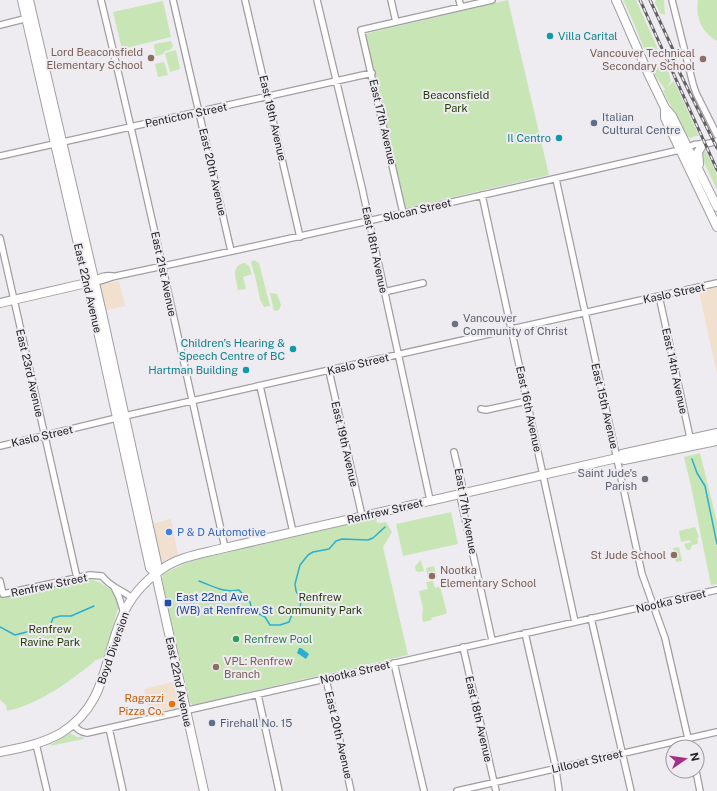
<svg xmlns="http://www.w3.org/2000/svg" width="717" height="791" viewBox="0 0 717 791" font-family="'Public Sans',sans-serif">
<style>
.commercial{fill:#f1e0ce}
.green{fill:#c8e5b5}
.water{fill:#2baed1}
.lines{fill:none;stroke-linecap:round;stroke-linejoin:round}
.stream{stroke:#2baed1;stroke-width:1.5}
.street-casing{stroke:#a09ea3;stroke-width:8}
.secondary-casing{stroke:#a09ea3;stroke-width:10}
.street{stroke:#fff;stroke-width:5.5}
.secondary{stroke:#fff;stroke-width:8}
.rail-casing{stroke:#616063;stroke-width:3}
.rail{stroke:#eeebf1;stroke-width:1.5;stroke-dasharray:4.5;stroke-linecap:butt}
.culture-dot{fill:#0f9aa8;stroke:#eeebf1;stroke-width:1.5}
.education-dot{fill:#8d6e63;stroke:#eeebf1;stroke-width:1.5}
.service-dot{fill:#5c6f8a;stroke:#eeebf1;stroke-width:1.5}
.worship-dot{fill:#6b7280;stroke:#eeebf1;stroke-width:1.5}
.shop-dot{fill:#3f7fe0;stroke:#eeebf1;stroke-width:1.5}
.transit-dot{fill:#1a4fb4;stroke:#eeebf1;stroke-width:1.5}
.leisure-dot{fill:#2e9e5b;stroke:#eeebf1;stroke-width:1.5}
.food-dot{fill:#e8710a;stroke:#eeebf1;stroke-width:1.5}
.labels{text-anchor:middle;dominant-baseline:central;stroke-width:4;stroke-linejoin:round;paint-order:stroke}
.culture-label{font-size:11px;fill:#0d838f;stroke:#eeebf1;text-anchor:end}
.education-label{font-size:11px;fill:#785e54;stroke:#eeebf1;text-anchor:end}
.park-label{font-size:11px;fill:#1c3800;stroke:#eeebf1}
.street-label{font-size:11px;fill:#232224;stroke:#eeebf1}
.service-label{font-size:11px;fill:#4e5e75;stroke:#eeebf1;text-anchor:start}
.worship-label{font-size:11px;fill:#5b616d;stroke:#eeebf1;text-anchor:start}
.shop-label{font-size:11px;fill:#366cbe;stroke:#eeebf1;text-anchor:start}
.transit-label{font-size:11px;fill:#164399;stroke:#eeebf1;text-anchor:start}
.leisure-label{font-size:11px;fill:#27864d;stroke:#eeebf1;text-anchor:start}
.food-label{font-size:11px;fill:#c56008;stroke:#eeebf1;text-anchor:end}
</style>
<rect width="100%" height="100%" fill="#eeebf1"/>
<!-- commercial -->
<path class="commercial" d="M119,281L125,306L107,310H104L99,284L105,282L110,283Z
M717,287V374L699,292L700,291Z
M171,519L178,555L162,562L161,561L152,526L155,523Z
M174,682L179,704L178,707L176,709H171L149,714L144,689Z"/>
<!-- green -->
<path class="green" d="M508,0L549,175L406,208L365,34Z
M623,0H636L657,47L659,54L657,58L650,57L645,51L633,21Z
M656,0H664L665,15L660,13L655,3Z
M698,0H717V41C702,33 695,17 698,0Z
M163,1L171,37L122,49L113,12Z
M171,41L173,46L170,50L165,51L163,54L156,56L154,46L155,44Z
M176,50L180,69L170,72L165,53Z
M164,62L168,75L158,77L155,64Z
M665,65L668,70L671,81L666,88L674,81L699,136H696L690,138L685,134L663,91L665,89L653,73V69L659,66Z
M706,151L717,175V190L702,158L701,154Z
M254,260L259,263L270,306L264,307L260,299L255,276L251,262Z
M245,263L249,266L252,274L243,277L246,289L238,290C236,279 230,265 245,263Z
M270,293L277,294L281,305L279,310L274,311Z
M700,453L717,522V584L711,585L691,486L684,457Z
M451,512L458,544L403,556L396,524Z
M376,518L377,523L386,522L392,532L383,547L408,655L193,705L190,703L162,580L163,574L184,564L199,559Z
M695,527L699,537L697,538L698,542L697,544L692,545L690,550H688L686,549L684,544L691,542L690,540L681,542L679,531Z
M679,547L682,561L676,562L673,548Z
M421,560L424,571L419,572L416,571L415,566Z
M434,566L437,577L428,579L426,568Z
M87,578L99,582L110,589L116,595L119,605L104,657L94,661V662C69,682 39,704 7,711L6,705L0,700V597Z
M433,581L435,588L440,586L447,613L445,614L431,618L432,620L423,622L422,617L423,609L419,591L428,589L426,582Z
M70,733L77,737H83L84,739L49,746Z"/>
<!-- water -->
<path class="water" d="M299,648H301L309,654L306,659L297,653Z"/>
<g class="lines">
<!-- stream -->
<path class="stream" d="M692,459L697,473L705,486L717,544
M199,581C213,586 223,593 239,590L250,602L252,610L265,617L270,625H280L289,622L293,612L300,608L301,600L296,591L295,584L300,565L308,555L313,552L329,549L336,541L342,539L368,540L373,538L385,527
M0,627L15,635L50,626L53,618L60,616H71L94,606"/>
<defs>
<path id="street" d="M101,0C145,182 184,365 225,548
M173,0L231,251
M245,0L300,237
M317,0L362,188L430,500
M391,0L396,22
M459,0L461,7
M672,0L693,84L696,93L717,135
M0,25L28,18
M0,156L372,73
M556,179L642,574L665,638L690,747
M482,195L575,622
M403,213L361,30L492,0
M0,238L77,578
M94,281H100L116,276C307,236 498,192 688,148C694,143 697,144 704,144C708,144 713,142 717,141
M94,281C101,276 105,275 113,276
M384,292L423,283
M659,296L691,442
M329,371L362,516
M260,386L293,532
M481,409L486,410L527,401
M0,446L129,415L717,283
M454,452L462,485L461,500L492,640
M0,581L3,594L90,575L102,576C110,587 122,590 132,598
M114,587L119,597L124,613
M591,618L631,791
M525,633L555,764L559,791
M463,647L496,791
M394,663L424,791
M326,679L351,791
M258,695L279,791
M73,724C77,729 80,732 87,733L717,590
M109,728L123,791
M36,744L47,791
M696,771L700,791
M457,791L717,732"/>
<path id="secondary" d="M22,0L96,322L150,568L156,574
M29,0L102,313L157,563L156,574L158,584L204,791
M616,0L648,73L665,108L672,116L717,207
M665,108V118L717,227
M699,164L698,152L703,144
M0,303L91,282
M617,458L622,454L717,433
M0,752C21,748 42,744 61,733C107,705 103,660 122,617C130,597 145,581 162,569C179,557 200,554 220,549L617,458L624,460L717,441"/>
</defs>
<!-- street casing -->
<use href="#street" class="street-casing"/>
<!-- secondary casing -->
<use href="#secondary" class="secondary-casing"/>
<!-- street -->
<use href="#street" class="street"/>
<!-- secondary -->
<use href="#secondary" class="secondary"/>
<defs>
<path id="rail" d="M640,0L717,170
M650,0L676,56
M670,53L717,148"/>
</defs>
<!-- rail casing -->
<use href="#rail" class="rail-casing"/>
<!-- rail -->
<use href="#rail" class="rail"/>
</g>
<!-- markers -->
<g class="culture-dot">
<circle cx="550" cy="36" r="4"/>
<circle cx="559" cy="138" r="4"/>
<circle cx="293" cy="349" r="4"/>
<circle cx="246" cy="370" r="4"/>
</g>
<g class="education-dot">
<circle cx="151" cy="58" r="4"/>
<circle cx="703" cy="59" r="4"/>
<circle cx="674" cy="555" r="4"/>
<circle cx="432" cy="576" r="4"/>
<circle cx="216" cy="667" r="4"/>
</g>
<g class="service-dot">
<circle cx="594" cy="123" r="4"/>
<circle cx="212" cy="723" r="4"/>
</g>
<g class="worship-dot">
<circle cx="455" cy="324" r="4"/>
<circle cx="645" cy="479" r="4"/>
</g>
<circle class="shop-dot" cx="169" cy="532" r="4"/>
<rect class="transit-dot" x="164" y="599" width="8" height="8" rx="2"/>
<circle class="leisure-dot" cx="236" cy="639" r="4"/>
<circle class="food-dot" cx="172" cy="704" r="4"/>
<g class="labels">
<!-- culture labels -->
<g class="culture-label">
<text x="558" y="36" text-anchor="start">Villa Carital</text>
<text x="551" y="138">Il Centro</text>
<text x="285" y="343">Children’s Hearing &amp;<tspan x="285" dy="13">Speech Centre of BC</tspan></text>
<text x="238" y="370">Hartman Building</text>
</g>
<!-- education labels -->
<g class="education-label">
<text x="143" y="52">Lord Beaconsfield<tspan x="143" dy="13">Elementary School</tspan></text>
<text x="695" y="53">Vancouver Technical<tspan x="695" dy="13">Secondary School</tspan></text>
<text x="666" y="555">St Jude School</text>
<text x="440" y="570" text-anchor="start">Nootka<tspan x="440" dy="13">Elementary School</tspan></text>
<text x="224" y="661" text-anchor="start">VPL: Renfrew<tspan x="224" dy="13">Branch</tspan></text>
</g>
<!-- park labels -->
<g class="park-label">
<text x="456" y="95">Beaconsfield<tspan x="456" dy="13">Park</tspan></text>
<text x="320" y="597">Renfrew<tspan x="320" dy="13">Community Park</tspan></text>
<text x="50" y="629">Renfrew<tspan x="50" dy="13">Ravine Park</tspan></text>
</g>
<!-- street labels -->
<g class="street-label">
<text transform="translate(186 115) rotate(-12)">Penticton Street</text>
<text transform="translate(273 118) rotate(77)">East 19th Avenue</text>
<text transform="translate(383 122) rotate(77)">East 17th Avenue</text>
<text transform="translate(213 172) rotate(77)">East 20th Avenue</text>
<text transform="translate(417 210) rotate(-13)">Slocan Street</text>
<text transform="translate(375 250) rotate(78)">East 18th Avenue</text>
<text transform="translate(164 274) rotate(78)">East 21st Avenue</text>
<text transform="translate(88 288) rotate(77)">East 22nd Avenue</text>
<text transform="translate(674 293) rotate(-12)">Kaslo Street</text>
<text transform="translate(358 364) rotate(-13)">Kaslo Street</text>
<text transform="translate(675 371) rotate(78)">East 14th Avenue</text>
<text transform="translate(30 373) rotate(77)">East 23rd Avenue</text>
<text transform="translate(605 406) rotate(77)">East 15th Avenue</text>
<text transform="translate(529 409) rotate(78)">East 16th Avenue</text>
<text transform="translate(42 436) rotate(-13)">Kaslo Street</text>
<text transform="translate(345 444) rotate(77)">East 19th Avenue</text>
<text transform="translate(385 511) rotate(-13)">Renfrew Street</text>
<text transform="translate(466 511) rotate(80)">East 17th Avenue</text>
<text transform="translate(49 585) rotate(-12)">Renfrew Street</text>
<text transform="translate(671 601) rotate(-13)">Nootka Street</text>
<text transform="translate(113 648) rotate(-71)">Boyd Diversion</text>
<text transform="translate(355 672) rotate(-13)">Nootka Street</text>
<text transform="translate(179 682) rotate(78)">East 22nd Avenue</text>
<text transform="translate(479 719) rotate(77)">East 18th Avenue</text>
<text transform="translate(339 735) rotate(77)">East 20th Avenue</text>
<text transform="translate(587 761) rotate(-13)">Lillooet Street</text>
</g>
<!-- service labels -->
<g class="service-label">
<text x="602" y="117">Italian<tspan x="602" dy="13">Cultural Centre</tspan></text>
<text x="220" y="723">Firehall No. 15</text>
</g>
<!-- worship labels -->
<g class="worship-label">
<text x="463" y="318">Vancouver<tspan x="463" dy="13">Community of Christ</tspan></text>
<text x="637" y="473" text-anchor="end">Saint Jude's<tspan x="637" dy="13">Parish</tspan></text>
</g>
<!-- shop labels -->
<g class="shop-label">
<text x="177" y="532">P &amp; D Automotive</text>
</g>
<!-- transit labels -->
<g class="transit-label">
<text x="176" y="597">East 22nd Ave<tspan x="176" dy="13">(WB) at Renfrew St</tspan></text>
</g>
<!-- leisure labels -->
<g class="leisure-label">
<text x="244" y="639">Renfrew Pool</text>
</g>
<!-- food labels -->
<g class="food-label">
<text x="164" y="698">Ragazzi<tspan x="164" dy="13">Pizza Co.</tspan></text>
</g>
</g>
<!-- north arrow -->
<g transform="translate(685 759) rotate(77)"><circle r="19" fill="#eeebf1" stroke="#9d9b9f"/>
<path d="M0-3L7 15L0 10L-7 15Z" fill="#a42f87"/>
<text y="-6" font-size="11" font-weight="bold" text-anchor="middle" fill="#232224">N</text>
</g>
</svg>
